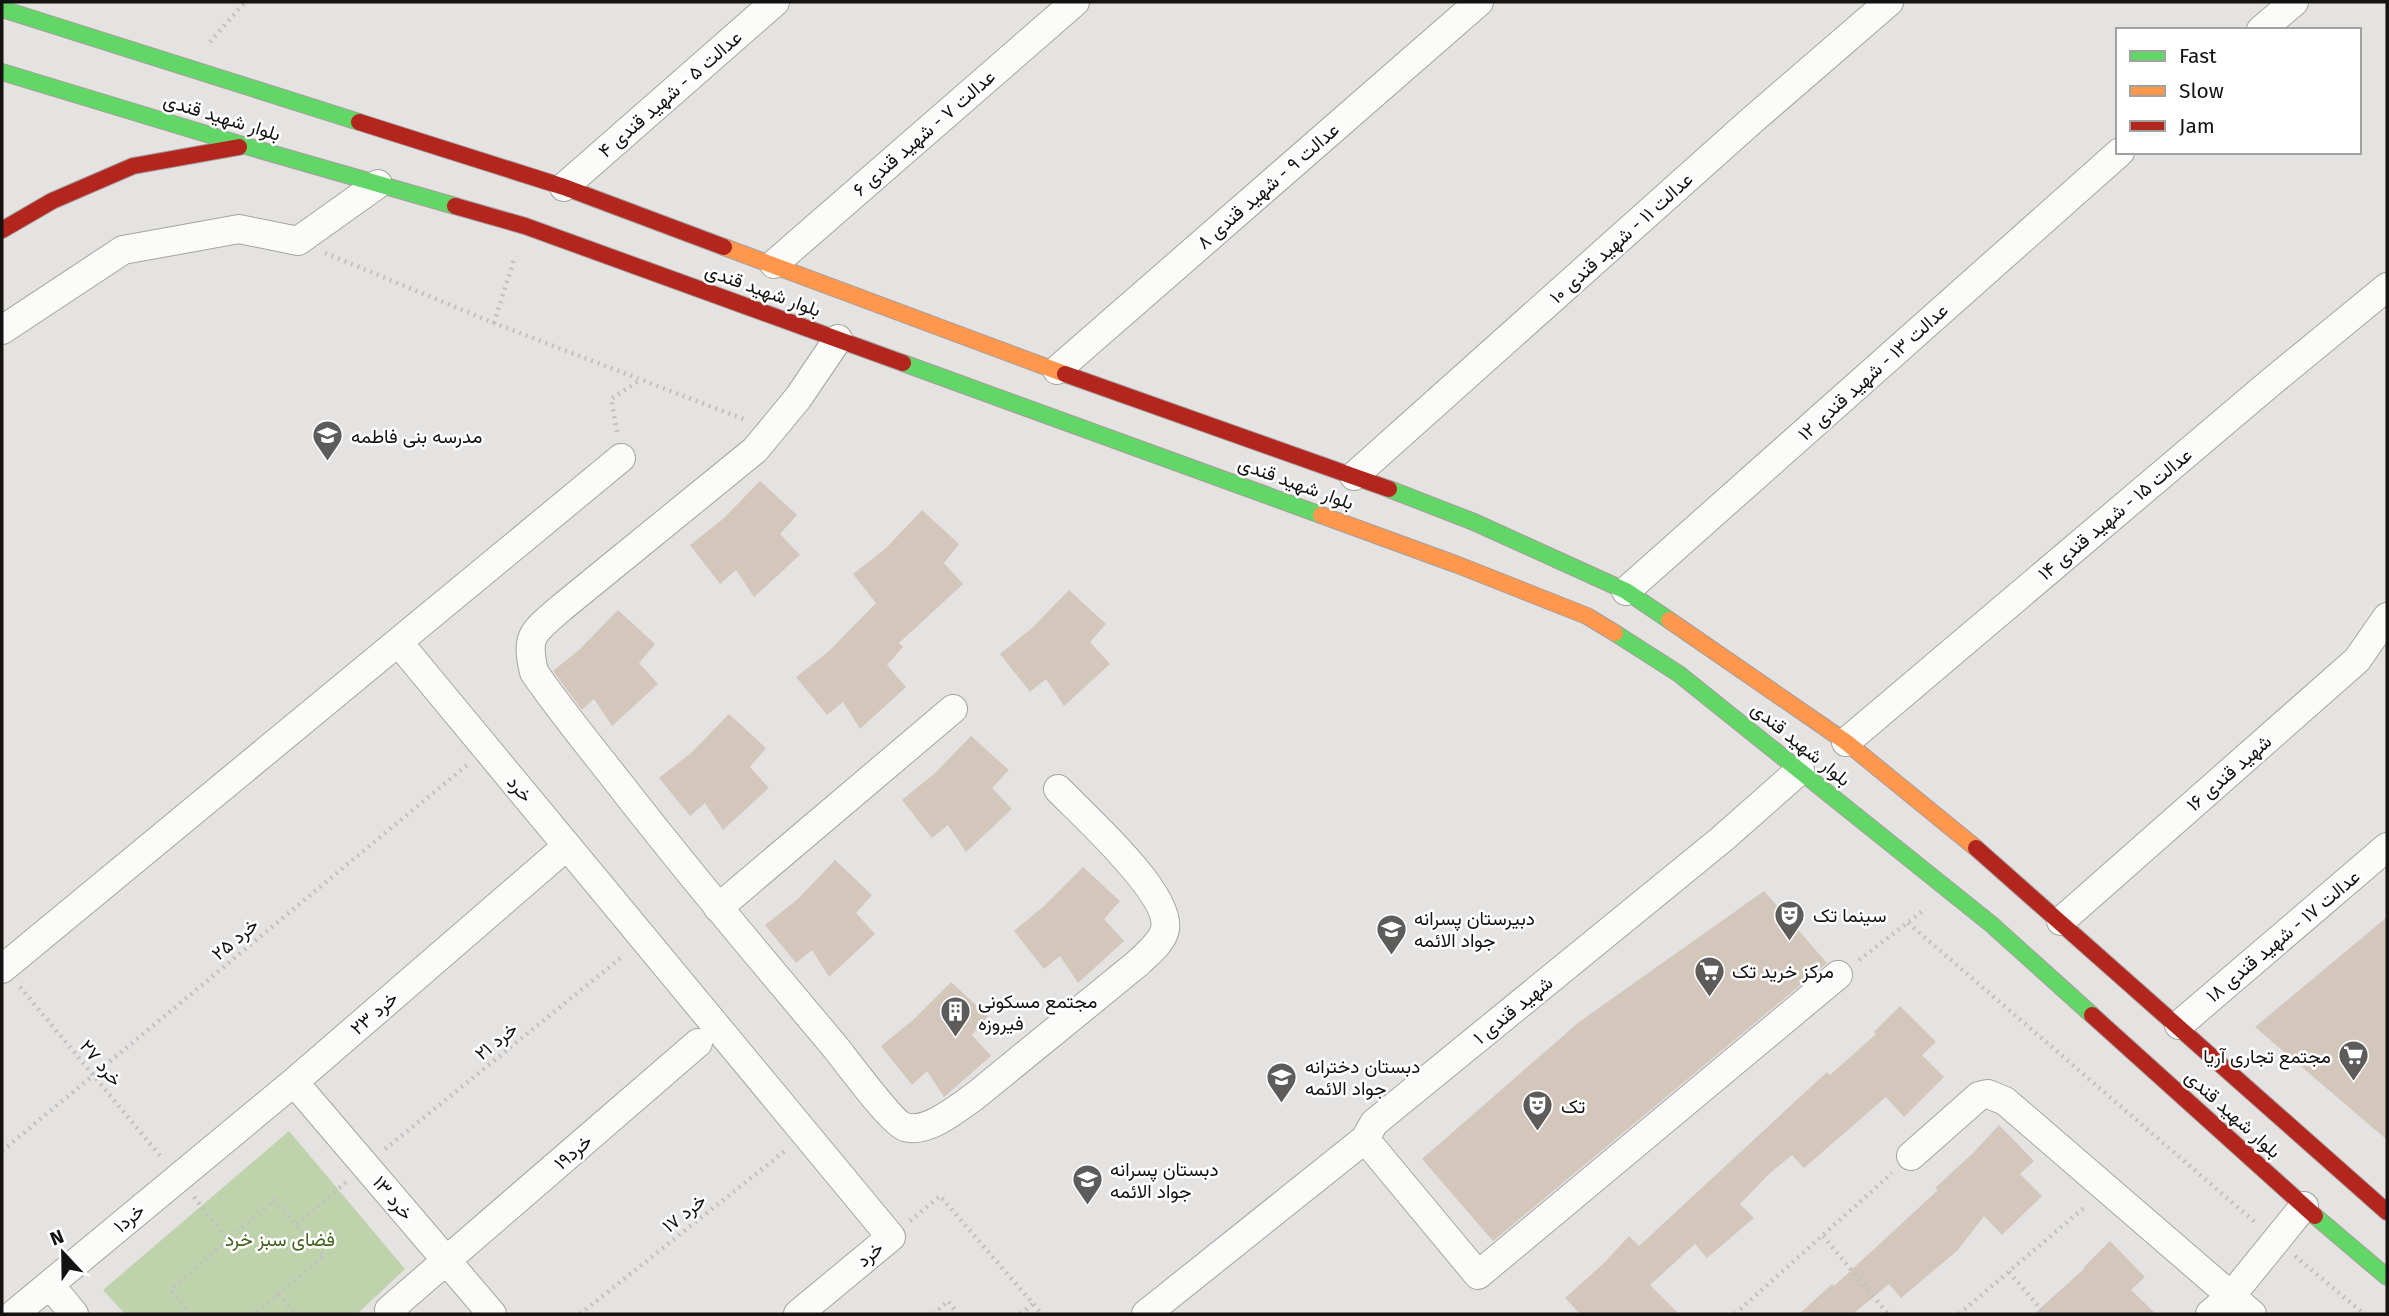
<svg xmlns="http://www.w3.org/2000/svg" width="2389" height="1316" viewBox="0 0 2389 1316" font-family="'Fira Sans',Vazirmatn,sans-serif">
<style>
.green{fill:#bed2ab}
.building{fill:#d2c7ba}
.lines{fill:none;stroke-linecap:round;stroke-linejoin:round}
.street-casing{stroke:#a6a4a3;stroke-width:30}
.fast-casing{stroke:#a69c9d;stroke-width:18}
.slow-casing{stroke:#a69c9d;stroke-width:18}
.jam-casing{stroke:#a69c9d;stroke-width:18}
.path{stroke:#c2c1c0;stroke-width:4.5;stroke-dasharray:2 5;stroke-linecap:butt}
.street{stroke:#fbfbfa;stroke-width:28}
.fast{stroke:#63d668;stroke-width:16}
.slow{stroke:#ff974d;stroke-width:16}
.jam{stroke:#b3261e;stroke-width:16}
.labels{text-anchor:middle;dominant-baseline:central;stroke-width:5;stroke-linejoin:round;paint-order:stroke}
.street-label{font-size:19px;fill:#141312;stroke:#fff}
.poi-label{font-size:19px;fill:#141312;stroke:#fff;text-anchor:start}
.park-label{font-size:19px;fill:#42631b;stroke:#fff}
</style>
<rect width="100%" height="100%" fill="#e5e3e1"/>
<!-- green -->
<path class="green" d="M289,1131L405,1269L357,1314H125L103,1290Z"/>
<!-- building -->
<path class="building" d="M760,481L797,515L780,534L800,555L754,597L736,570L720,584L690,545L723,519Z
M922,510L959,544L944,563L963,584L899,643L903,647L887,665L906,687L860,729L843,702L827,715L796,677L829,651L876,603L853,574L886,548Z
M1069,590L1106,624L1090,642L1110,664L1064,706L1046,679L1030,692L1000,654L1032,628Z
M618,610L655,644L639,663L658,684L612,726L594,699L582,710L553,671L580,649Z
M729,714L766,748L750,767L769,788L723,830L705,803L690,816L659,778L691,753Z
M971,736L1009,770L992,788L1012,809L966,852L948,825L932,838L902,800L935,773Z
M835,860L872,895L856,913L875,934L829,977L812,950L796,963L765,925L798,899Z
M1083,867L1120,901L1104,919L1124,941L1078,983L1060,956L1044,969L1014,931L1044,906Z
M1764,891L1827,963L1493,1241L1422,1159L1579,1022Z
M2387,917V1140L2255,1027Z
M951,982L988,1016L972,1035L991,1056L944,1097L927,1071L912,1085L881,1046L913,1020Z
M1900,1006L1936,1042L1922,1055L1944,1077L1904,1117L1886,1097L1804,1168L1792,1155L1770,1173L1740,1204L1754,1218L1707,1258L1695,1244L1650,1285L1679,1314H1580L1565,1298L1604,1263L1629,1236L1639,1246L1827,1072L1830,1075L1876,1034L1874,1032Z
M1999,1125L2034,1161L2020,1174L2042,1196L2002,1235L1984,1216L1958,1250L1901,1298L1889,1284L1853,1314H1799L1832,1284L1834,1286L1938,1190L1935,1188L1974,1152Z
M2110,1241L2145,1277L2131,1290L2156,1314H2034L2085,1268L2084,1267Z"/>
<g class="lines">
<defs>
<path id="street" d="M2261,30L2294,2
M564,187L775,2
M774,264L1075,2
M2,330L123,250L239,229L298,241L378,184
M838,339L798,398L755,450L561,608C534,632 525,634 534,672C560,710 589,745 618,782C688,872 762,960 836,1048C848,1063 892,1123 905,1127C927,1134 958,1108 975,1096L1138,963C1148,953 1162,943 1165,929C1172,894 1082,814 1058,789
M1057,370L1479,2
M1354,476L1750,122L1889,2
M1626,591L2120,152
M399,643L891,1237L798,1314
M1846,742L2270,383L2387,287
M1800,770L1722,839L1374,1123L1365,1139L1478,1275L1838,975
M718,908L953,709
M2061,921L2357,660L2387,617
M2,969L621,458
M2179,1025L2387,847
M294,1082L492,1314
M1911,1156L1979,1096L1988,1094L2005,1101L2252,1314
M50,1285L74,1314
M389,1310L698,1043
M14,1314L294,1082L567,846
M1146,1314L1365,1139
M2210,1314L2231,1296L2304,1206"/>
<path id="fast" d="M2,9L359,122
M2,72L246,146L455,206
M903,363L1321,515
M1389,489L1474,522L1626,591L1669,620
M1615,633L1679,674L1991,924L2092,1015
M2315,1216L2387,1277"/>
<path id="slow" d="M724,247L1065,374
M1321,515L1458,565L1587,616L1615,633
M1669,620L1846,742L1976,848"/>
<path id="jam" d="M359,122L564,187L724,247
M455,206L525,226L903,363
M2,230L52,201L133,166L239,147
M1065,374L1389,489
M1976,848L2387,1212
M2092,1015L2315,1216"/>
</defs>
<!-- street casing -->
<use href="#street" class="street-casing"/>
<!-- fast casing -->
<use href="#fast" class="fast-casing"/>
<!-- slow casing -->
<use href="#slow" class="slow-casing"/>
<!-- jam casing -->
<use href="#jam" class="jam-casing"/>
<!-- path -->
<path class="path" d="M210,42L245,2
M325,253L494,323L746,420
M494,323L515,256
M617,432L611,399L640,380
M1908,923L2256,1223
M1859,960L1924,910
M20,987L162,1158
M385,1149L623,956
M2,1151L467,765
M194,1197L228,1240
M910,1221L940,1196L1042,1314
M297,1225L346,1182
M1823,1236L1888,1314
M2295,1256L2364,1314
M2009,1272L2045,1314
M278,1294L296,1314
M191,1314L171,1289L274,1200L324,1256L255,1314
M580,1314L786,1150
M933,1314L948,1301L958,1314
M1020,1314L1033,1304
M1735,1314L1892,1173
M1959,1314L2086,1206"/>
<!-- street -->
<use href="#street" class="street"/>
<!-- fast -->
<use href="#fast" class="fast"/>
<!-- slow -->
<use href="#slow" class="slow"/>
<!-- jam -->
<use href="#jam" class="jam"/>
</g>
<!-- icons -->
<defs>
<symbol id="school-pin" viewBox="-11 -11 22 30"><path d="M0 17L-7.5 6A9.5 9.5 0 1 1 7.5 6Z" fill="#5d5c5a" stroke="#fff"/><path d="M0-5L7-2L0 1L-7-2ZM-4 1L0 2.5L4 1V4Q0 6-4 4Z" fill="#fff"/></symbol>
<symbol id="theatre-pin" viewBox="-11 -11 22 30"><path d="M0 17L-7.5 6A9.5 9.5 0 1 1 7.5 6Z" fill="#5d5c5a" stroke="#fff"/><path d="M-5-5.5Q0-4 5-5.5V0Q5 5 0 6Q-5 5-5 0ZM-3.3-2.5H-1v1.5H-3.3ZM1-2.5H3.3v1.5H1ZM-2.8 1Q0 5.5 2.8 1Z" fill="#fff"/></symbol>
<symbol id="supermarket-pin" viewBox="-11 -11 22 30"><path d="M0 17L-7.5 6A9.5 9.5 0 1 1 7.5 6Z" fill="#5d5c5a" stroke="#fff"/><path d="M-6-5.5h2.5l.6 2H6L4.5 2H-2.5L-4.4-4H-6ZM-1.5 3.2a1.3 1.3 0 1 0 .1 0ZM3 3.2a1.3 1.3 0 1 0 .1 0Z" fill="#fff"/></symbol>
<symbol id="building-pin" viewBox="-11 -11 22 30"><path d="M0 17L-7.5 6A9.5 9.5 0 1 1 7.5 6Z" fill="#5d5c5a" stroke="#fff"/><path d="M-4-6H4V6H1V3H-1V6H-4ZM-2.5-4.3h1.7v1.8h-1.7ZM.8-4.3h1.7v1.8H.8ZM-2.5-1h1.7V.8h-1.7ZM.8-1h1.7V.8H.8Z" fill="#fff"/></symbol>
</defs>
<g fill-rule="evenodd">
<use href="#school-pin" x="310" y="418" width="35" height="47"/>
<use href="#theatre-pin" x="1772" y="898" width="35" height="47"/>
<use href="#school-pin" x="1374" y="912" width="35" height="47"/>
<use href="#supermarket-pin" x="1692" y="954" width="35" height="47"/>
<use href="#building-pin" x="938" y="994" width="35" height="47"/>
<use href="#supermarket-pin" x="2336" y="1038" width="35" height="47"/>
<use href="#school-pin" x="1264" y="1060" width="35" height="47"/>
<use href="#theatre-pin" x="1520" y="1088" width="35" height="47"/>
<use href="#school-pin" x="1070" y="1162" width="35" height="47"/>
</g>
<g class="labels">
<!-- street labels -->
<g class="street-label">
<text transform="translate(670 94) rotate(-41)">عدالت ۵ - شهید قندی ۴</text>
<text transform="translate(222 117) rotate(17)">بلوار شهید قندی</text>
<text transform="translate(924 133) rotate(-41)">عدالت ۷ - شهید قندی ۶</text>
<text transform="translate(1268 186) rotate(-41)">عدالت ۹ - شهید قندی ۸</text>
<text transform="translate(1621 238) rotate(-42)">عدالت ۱۱ - شهید قندی ۱۰</text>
<text transform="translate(763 290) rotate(20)">بلوار شهید قندی</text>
<text transform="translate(1873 372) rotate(-42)">عدالت ۱۳ - شهید قندی ۱۲</text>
<text transform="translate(1296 483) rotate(20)">بلوار شهید قندی</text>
<text transform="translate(2115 514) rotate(-40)">عدالت ۱۵ - شهید قندی ۱۴</text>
<text transform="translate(1801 744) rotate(39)">بلوار شهید قندی</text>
<text transform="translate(2229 773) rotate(-41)">شهید قندی ۱۶</text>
<text transform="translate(520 789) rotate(50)">خرد</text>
<text transform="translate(2283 936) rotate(-40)">عدالت ۱۷ - شهید قندی ۱۸</text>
<text transform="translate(235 939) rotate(-40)">خرد ۲۵</text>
<text transform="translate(1513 1010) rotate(-39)">شهيد قندی ۱</text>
<text transform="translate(374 1013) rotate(-41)">خرد ۲۳</text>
<text transform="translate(496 1041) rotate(-39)">خرد ۲۱</text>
<text transform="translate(101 1063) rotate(50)">خرد ۲۷</text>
<text transform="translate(2233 1114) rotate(42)">بلوار شهید قندی</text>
<text transform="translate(573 1152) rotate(-41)">خرد۱۹</text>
<text transform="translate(393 1198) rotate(50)">خرد ۱۳</text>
<text transform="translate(684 1213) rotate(-39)">خرد ۱۷</text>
<text transform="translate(129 1218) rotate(-40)">خرد۱</text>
<text transform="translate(870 1254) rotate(-40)">خرد</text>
</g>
<!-- poi labels -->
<g class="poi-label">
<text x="351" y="436">مدرسه بنی فاطمه</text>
<text x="1813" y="915">سینما تک</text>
<text x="1414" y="918">دبیرستان پسرانه<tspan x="1414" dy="22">جواد الائمه</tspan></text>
<text x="1732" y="971">مرکز خرید تک</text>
<text x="978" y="1001">مجتمع مسکونی<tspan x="978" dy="22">فیروزه</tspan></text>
<text x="2331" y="1056" text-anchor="end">مجتمع تجاری آریا</text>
<text x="1305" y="1066">دبستان دخترانه<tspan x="1305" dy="22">جواد الائمه</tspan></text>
<text x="1561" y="1106">تک</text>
<text x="1110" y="1169">دبستان پسرانه<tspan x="1110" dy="22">جواد الائمه</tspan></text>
</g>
<!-- park labels -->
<g class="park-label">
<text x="280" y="1239">فضای سبز خرد</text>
</g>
</g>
<!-- border -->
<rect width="2389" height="1316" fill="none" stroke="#141312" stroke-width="7"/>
<!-- legend -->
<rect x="2116" y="28" width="245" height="126" fill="#ffffff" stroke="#a1a1a0" stroke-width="2"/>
<rect x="2130" y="51" width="35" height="10" fill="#63d668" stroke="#a1a1a0" stroke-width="2"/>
<text x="2179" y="63" font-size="21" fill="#141312">Fast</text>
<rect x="2130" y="86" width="35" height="10" fill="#ff974d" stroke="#a1a1a0" stroke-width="2"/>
<text x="2179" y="98" font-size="21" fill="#141312">Slow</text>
<rect x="2130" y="121" width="35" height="10" fill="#b3261e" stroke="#a1a1a0" stroke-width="2"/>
<text x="2179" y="133" font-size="21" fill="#141312">Jam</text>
<!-- north arrow -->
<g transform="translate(63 1253) rotate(338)" stroke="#ffffff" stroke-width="5" paint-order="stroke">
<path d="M0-5L12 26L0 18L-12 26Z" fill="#141312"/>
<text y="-10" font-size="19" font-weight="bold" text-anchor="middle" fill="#141312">N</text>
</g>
</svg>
